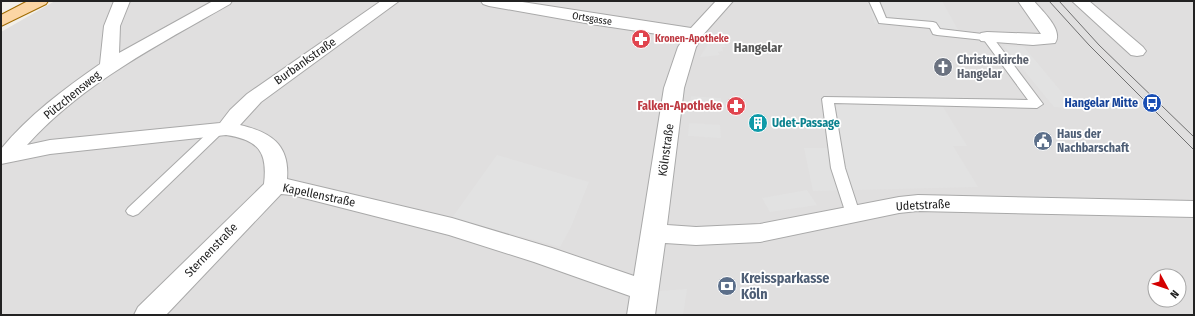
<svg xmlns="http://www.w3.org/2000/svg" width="1195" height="316" viewBox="0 0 1195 316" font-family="'Fira Sans Condensed',sans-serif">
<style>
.residential{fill:#e0dfdf;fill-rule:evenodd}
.parking{fill:#e2e2e2}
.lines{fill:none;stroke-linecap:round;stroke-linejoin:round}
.lane-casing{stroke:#a9a9a9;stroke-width:2}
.street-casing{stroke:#a9a9a9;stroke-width:2}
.primary-casing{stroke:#a06b00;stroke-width:2}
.lane{fill:#fff;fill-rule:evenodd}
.street{fill:#fff;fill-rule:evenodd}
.primary{fill:#fcd6a4;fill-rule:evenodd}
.tram{stroke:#707070;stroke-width:1}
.labels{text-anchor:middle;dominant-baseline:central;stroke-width:3.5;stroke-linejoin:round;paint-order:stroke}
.far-street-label{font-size:10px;fill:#222;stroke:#fff}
.far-health-label{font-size:10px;font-weight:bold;fill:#be3a42;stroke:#fff;text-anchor:start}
.worship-label{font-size:12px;font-weight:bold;fill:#5b616d;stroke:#fff;text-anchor:start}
.street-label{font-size:12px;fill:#222;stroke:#fff}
.transit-label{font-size:12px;font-weight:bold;fill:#164399;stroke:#fff;text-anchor:end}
.health-label{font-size:12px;font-weight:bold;fill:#be3a42;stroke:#fff;text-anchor:end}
.culture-label{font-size:12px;font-weight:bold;fill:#0d838f;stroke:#fff;text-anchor:start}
.service-label{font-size:12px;font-weight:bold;fill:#4e5e75;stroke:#fff;text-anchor:start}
.far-district-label{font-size:13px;font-weight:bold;fill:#555;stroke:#fff}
.near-service-label{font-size:14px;font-weight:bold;fill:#4e5e75;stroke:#fff;text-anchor:start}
</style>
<rect width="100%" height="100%" fill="#f2efe9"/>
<!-- residential -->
<path class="residential" d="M55,1H1194V315H1V32ZM1155,276H1179V300H1155Z"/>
<!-- parking -->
<path class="parking" d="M867,1H942L958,30L875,24Z
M723,42L726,47H722L723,51L718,52L720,55L700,57L708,44Z
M1004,46L1024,47L1075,108L1054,107Z
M691,96L721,98V110L690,107Z
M831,104L943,107L967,146H953L978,187L813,191L804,148H840Z
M689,123L720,125L721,138L688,136Z
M497,155L589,182L571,227L560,247L452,218Z
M807,190L817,205L770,212L762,198Z
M687,289L683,315H656L659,291Z"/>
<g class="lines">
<defs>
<path id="lane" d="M869,1H879L886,18L933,22L936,23L940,29L991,35L1043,104L1037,108L834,103L845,168L860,214L858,218L853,219L848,218L846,214L831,168L822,99L824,97L1028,100L984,40L937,35L933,34L930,28L879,23Z
M219,125L225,129L223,132L138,214L133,216L128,214L126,211L128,208L215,126Z"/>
<path id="street" d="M114,1H130L120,26L119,53L213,1H232L230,4C158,45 83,83 27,145L50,140L220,123L230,110L247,94L381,1H399L261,102L240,125C270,132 290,144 287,179L452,218L552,248L634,276L664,88L678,47L684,38L591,24L489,6L483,4L481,1H516L691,28L716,1H733L702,36L696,47L684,88L667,225L696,227L760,224L899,197L918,195L1194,201V217L918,211L899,213L760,242L696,245L665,243L655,315H627L630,296L534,262L449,235L292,195L281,194L166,315H134L138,307L264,184C268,151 258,140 226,135L50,154L1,164V149C29,115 64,89 100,64L104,26Z
M1018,1H1034C1042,11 1064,30 1055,43L1033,45L981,41L978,37L981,33L987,32L1041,34Z
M1072,1H1089L1143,47L1146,51L1143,55L1137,56L1131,55Z"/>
<path id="primary" d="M28,1H48L46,4L1,26V15Z"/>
</defs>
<!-- lane casing -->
<use href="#lane" class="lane-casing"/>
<!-- street casing -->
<use href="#street" class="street-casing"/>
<!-- primary casing -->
<use href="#primary" class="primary-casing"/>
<!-- lane -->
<use href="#lane" class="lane"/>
<!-- street -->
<use href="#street" class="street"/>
<!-- primary -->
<use href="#primary" class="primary"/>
<!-- tram -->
<path class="tram" d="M1049,1L1089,45L1194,150
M1059,1L1099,45L1194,137"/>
</g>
<!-- icons -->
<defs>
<symbol id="pharmacy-disc" viewBox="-11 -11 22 22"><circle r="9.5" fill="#e0444e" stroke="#fff"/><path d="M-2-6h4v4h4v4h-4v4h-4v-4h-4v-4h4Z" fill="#fff"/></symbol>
<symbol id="church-disc" viewBox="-11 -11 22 22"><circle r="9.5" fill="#6b7280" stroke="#fff"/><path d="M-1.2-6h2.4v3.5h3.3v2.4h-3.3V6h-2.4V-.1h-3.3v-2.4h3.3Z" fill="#fff"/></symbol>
<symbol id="bus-disc" viewBox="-11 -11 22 22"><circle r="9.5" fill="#1a4fb4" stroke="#fff"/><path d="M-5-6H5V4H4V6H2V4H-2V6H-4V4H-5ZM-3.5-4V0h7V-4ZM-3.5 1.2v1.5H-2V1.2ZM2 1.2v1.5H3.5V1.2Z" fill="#fff"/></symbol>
<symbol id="building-disc" viewBox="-11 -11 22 22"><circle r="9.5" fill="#0f9aa8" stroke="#fff"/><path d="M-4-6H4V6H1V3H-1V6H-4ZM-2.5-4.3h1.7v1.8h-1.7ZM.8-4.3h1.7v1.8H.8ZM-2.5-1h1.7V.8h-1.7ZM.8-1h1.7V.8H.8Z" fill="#fff"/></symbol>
<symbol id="civic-disc" viewBox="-11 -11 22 22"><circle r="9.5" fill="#5c6f8a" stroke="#fff"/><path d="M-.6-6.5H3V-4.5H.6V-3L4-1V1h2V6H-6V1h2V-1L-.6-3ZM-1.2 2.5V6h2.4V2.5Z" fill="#fff"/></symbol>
<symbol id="bank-disc" viewBox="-11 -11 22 22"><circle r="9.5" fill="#5c6f8a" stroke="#fff"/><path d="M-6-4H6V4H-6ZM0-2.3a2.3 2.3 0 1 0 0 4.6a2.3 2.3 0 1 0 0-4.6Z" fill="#fff"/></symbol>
</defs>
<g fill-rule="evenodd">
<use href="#pharmacy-disc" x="630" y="28" width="22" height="22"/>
<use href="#church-disc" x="932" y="56" width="22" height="22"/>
<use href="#bus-disc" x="1141" y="92" width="22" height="22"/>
<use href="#pharmacy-disc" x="725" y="95" width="22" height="22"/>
<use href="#building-disc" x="747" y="112" width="22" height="22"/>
<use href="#civic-disc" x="1032" y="130" width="22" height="22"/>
<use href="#bank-disc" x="716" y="275" width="22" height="22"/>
</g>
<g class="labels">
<!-- far-street labels -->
<g class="far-street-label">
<text transform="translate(592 19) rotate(9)">Ortsgasse</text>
</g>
<!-- far-health labels -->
<g class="far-health-label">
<text x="655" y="39">Kronen-Apotheke</text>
</g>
<!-- worship labels -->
<g class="worship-label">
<text x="957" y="60">Christuskirche<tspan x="957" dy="14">Hangelar</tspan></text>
</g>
<!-- street labels -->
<g class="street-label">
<text transform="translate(305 61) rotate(-35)">Burbankstraße</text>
<text transform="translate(72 95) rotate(-39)">Pützchensweg</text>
<text transform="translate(666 150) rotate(-82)">Kölnstraße</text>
<text transform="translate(319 195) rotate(12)">Kapellenstraße</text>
<text transform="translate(923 205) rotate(-3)">Udetstraße</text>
<text transform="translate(211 250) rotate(-46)">Sternenstraße</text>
</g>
<!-- transit labels -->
<g class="transit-label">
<text x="1138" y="103">Hangelar Mitte</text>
</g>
<!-- health labels -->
<g class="health-label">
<text x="722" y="106">Falken-Apotheke</text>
</g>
<!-- culture labels -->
<g class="culture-label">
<text x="772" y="123">Udet-Passage</text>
</g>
<!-- service labels -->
<g class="service-label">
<text x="1057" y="134">Haus der<tspan x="1057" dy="14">Nachbarschaft</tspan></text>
</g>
<!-- far-district labels -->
<g class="far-district-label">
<text x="758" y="47">Hangelar</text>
</g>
<!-- near-service labels -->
<g class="near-service-label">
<text x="741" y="278">Kreissparkasse<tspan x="741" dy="16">Köln</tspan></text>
</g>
</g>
<!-- border -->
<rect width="1195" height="316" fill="none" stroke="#222222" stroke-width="4"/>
<!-- north arrow -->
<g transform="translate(1167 288) rotate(130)"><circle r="19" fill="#ffffff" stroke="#a7a7a7"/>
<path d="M0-3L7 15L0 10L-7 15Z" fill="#d40000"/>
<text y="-6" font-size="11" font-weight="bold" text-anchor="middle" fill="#222222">N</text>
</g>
</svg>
